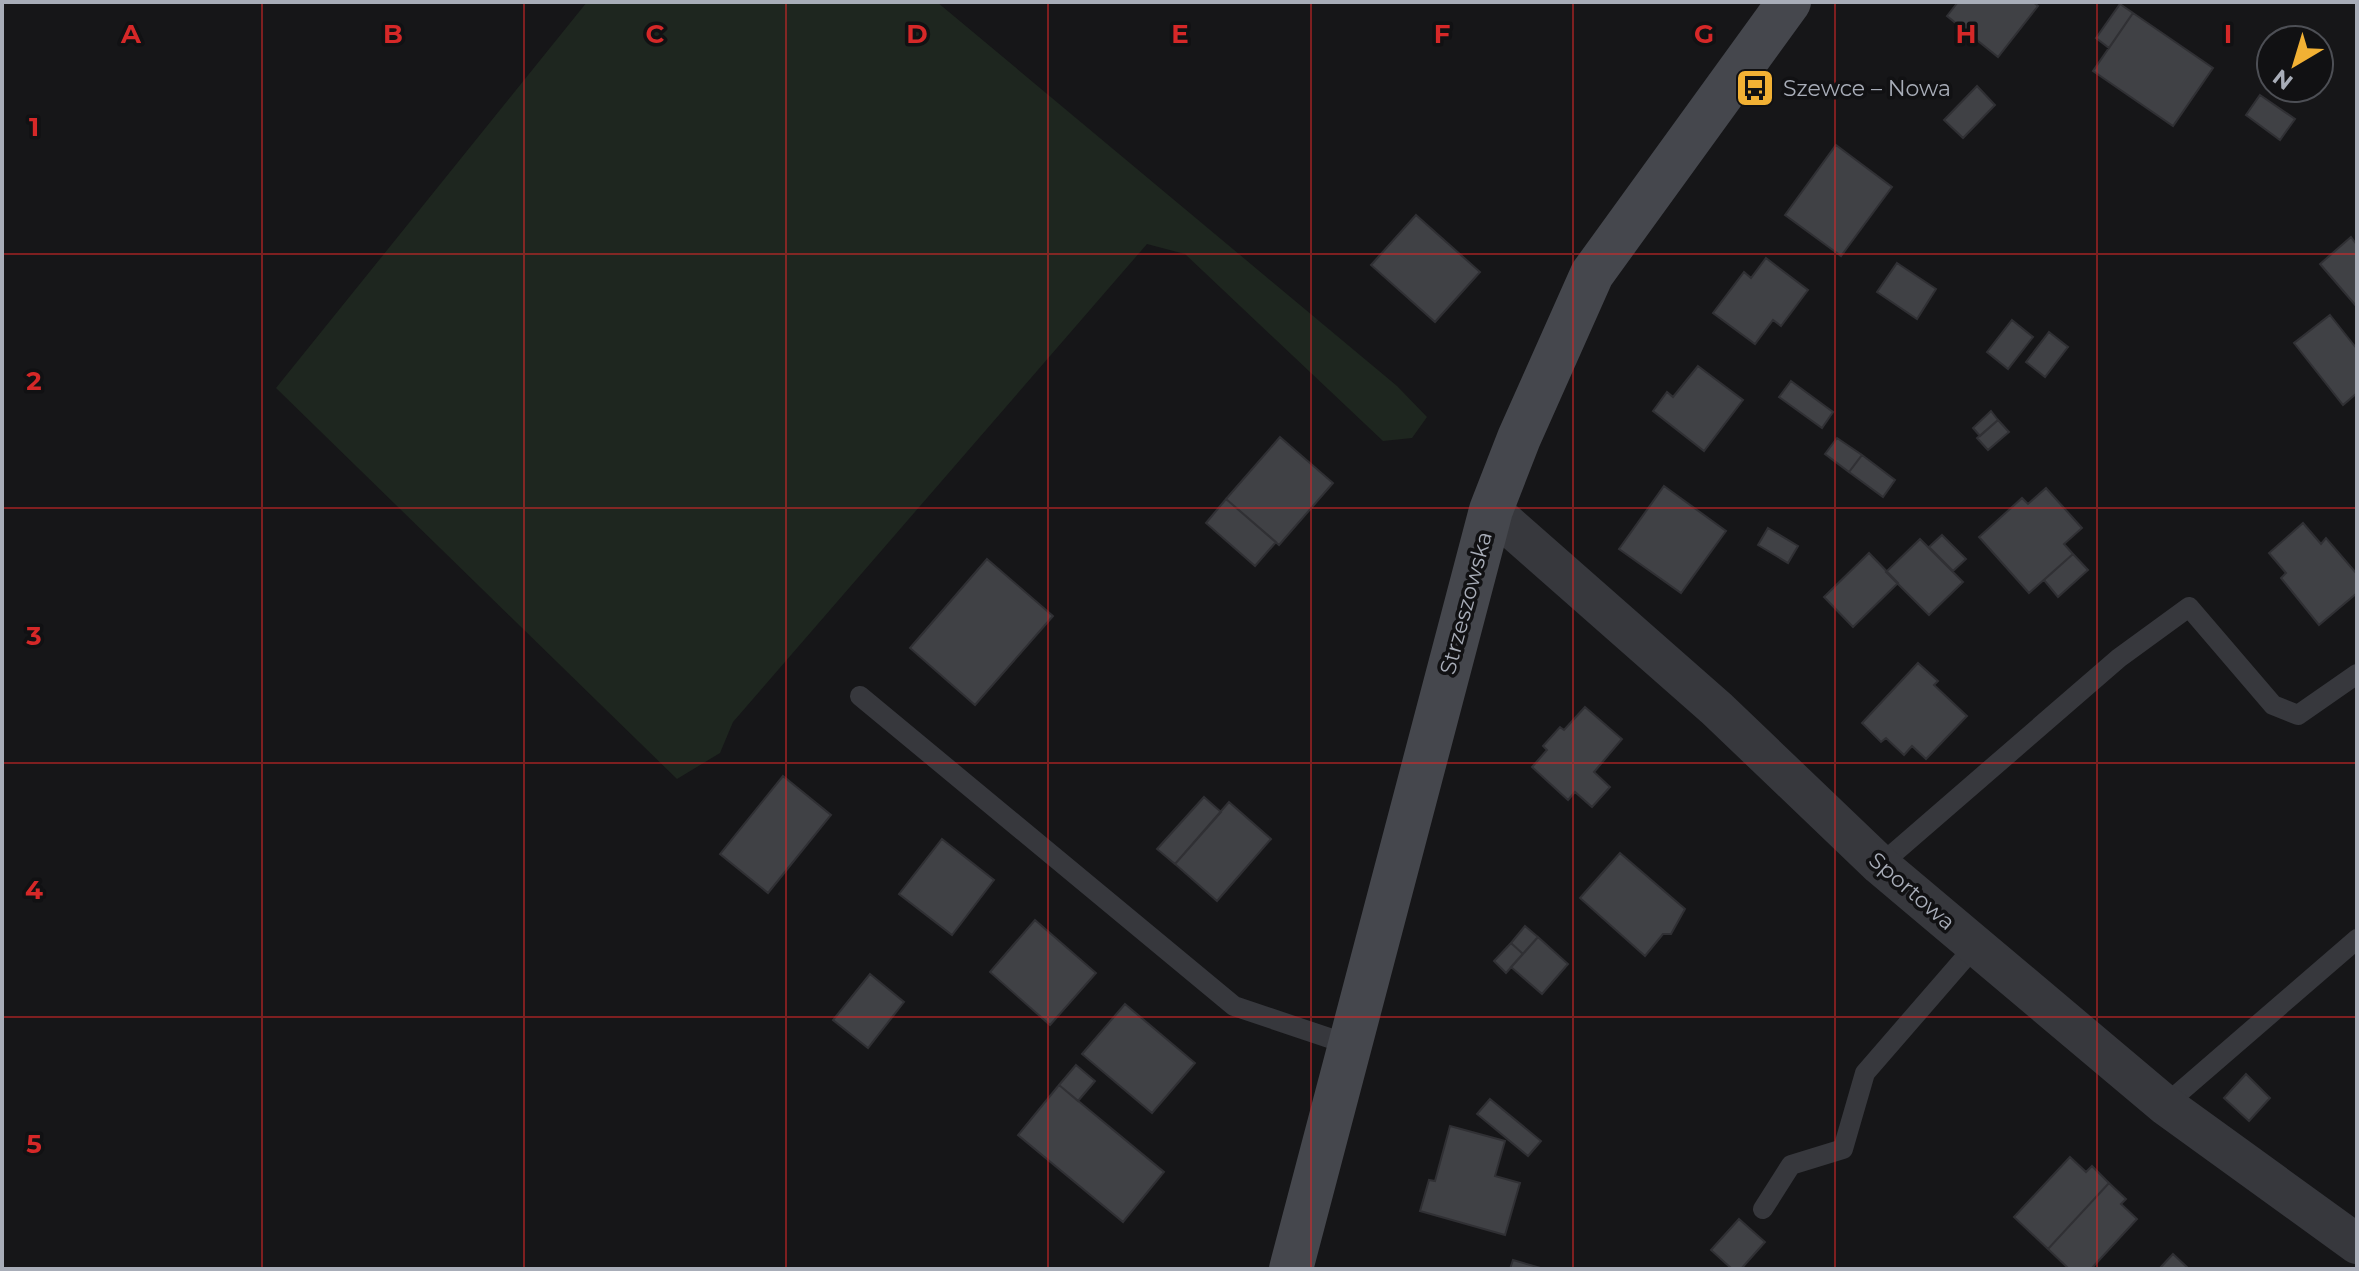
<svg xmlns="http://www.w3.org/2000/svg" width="2359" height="1271" viewBox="0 0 2359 1271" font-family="Montserrat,sans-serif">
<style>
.green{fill:#1e261f}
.building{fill:#404145;stroke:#303034;stroke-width:2}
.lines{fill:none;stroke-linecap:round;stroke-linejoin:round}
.lane{stroke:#37383d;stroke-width:20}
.street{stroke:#37383d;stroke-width:40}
.secondary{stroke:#45474d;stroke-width:44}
.grid{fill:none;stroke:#d62828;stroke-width:2;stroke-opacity:0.55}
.labels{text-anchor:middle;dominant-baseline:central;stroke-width:7;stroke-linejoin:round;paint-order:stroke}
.poi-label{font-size:22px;fill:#a8adb8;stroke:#111113;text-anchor:start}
.street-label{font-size:22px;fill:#a8adb8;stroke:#111113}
.grid-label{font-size:26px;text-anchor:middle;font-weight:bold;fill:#d62828;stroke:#111113;stroke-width:7;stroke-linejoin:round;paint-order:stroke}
</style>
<rect width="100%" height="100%" fill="#161618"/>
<!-- green -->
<path class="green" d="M587,2H937L1397,386L1427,417L1412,438L1383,441L1185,254L1147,244L733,722L720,753L677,779L276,388Z"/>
<!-- building -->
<path class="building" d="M1958,2H2033L2038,6L1998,57L1947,16Z
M2120,4L2133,13L2109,48L2096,38Z
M2133,13L2213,68L2173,126L2093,71Z
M1977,86L1995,105L1963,138L1944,120Z
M2260,95L2295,119L2280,140L2246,115Z
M1836,145L1892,187L1841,256L1785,215Z
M1416,215L1480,272L1435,322L1371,265Z
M2351,237L2357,245V307L2320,264Z
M1766,258L1808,290L1781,326L1773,320L1755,344L1713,313L1744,272L1751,278Z
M1897,263L1936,289L1917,319L1877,292Z
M2330,315L2357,349V393L2343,405L2294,343Z
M2012,320L2033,337L2008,369L1987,352Z
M2049,332L2068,347L2045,377L2026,362Z
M1698,366L1743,400L1704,451L1653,411L1667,392L1673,397Z
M1791,381L1833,412L1822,428L1779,397Z
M1991,411L1998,420L1980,436L1973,428Z
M1998,420L2009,432L1988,450L1977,438Z
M1280,437L1333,483L1279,545L1226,499Z
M1837,438L1862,455L1849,472L1825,454Z
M1862,455L1895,480L1883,497L1849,472Z
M1664,486L1726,531L1681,593L1619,549Z
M2046,488L2082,528L2064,544L2073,554L2029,593L1979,537L2022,498L2028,504Z
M1226,499L1276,542L1255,566L1206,523Z
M2303,523L2321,544L2326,538L2357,574V593L2319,625L2281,578L2286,573L2269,553Z
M1768,528L1798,546L1788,563L1758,545Z
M1942,535L1966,559L1953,571L1929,547Z
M1920,539L1963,582L1929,615L1886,572Z
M1869,553L1898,583L1853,627L1824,597Z
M2073,554L2088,570L2058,597L2044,580Z
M987,559L1053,616L975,705L910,648Z
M1918,663L1938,681L1934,685L1967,716L1926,759L1912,746L1904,755L1886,738L1881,742L1862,723Z
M1585,707L1622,739L1594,772L1610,787L1592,807L1575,792L1568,800L1532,767L1547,750L1543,746L1560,727L1564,730Z
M783,776L831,815L768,893L720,854Z
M1204,797L1221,812L1175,864L1157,849Z
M1229,802L1271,839L1217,901L1175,864Z
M942,839L994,880L952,935L899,894Z
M1620,853L1685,909L1671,934H1663L1645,956L1580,898Z
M1035,920L1096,973L1050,1025L990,972Z
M1525,926L1538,937L1523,954L1511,943Z
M1538,937L1568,964L1542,994L1511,967Z
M1511,943L1523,954L1506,973L1494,961Z
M870,974L904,1002L868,1048L833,1020Z
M1125,1004L1195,1063L1152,1113L1082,1054Z
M1076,1065L1095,1081L1078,1101L1059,1085Z
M2246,1074L2270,1098L2249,1121L2224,1098Z
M1059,1085L1164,1172L1123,1222L1018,1135Z
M1490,1099L1541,1141L1528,1156L1477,1114Z
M1450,1126L1505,1141L1495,1176L1520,1183L1505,1235L1420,1211L1429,1180L1435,1181Z
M2070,1157L2086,1172L2092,1166L2109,1183L2048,1249L2014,1217Z
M2109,1183L2126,1199L2121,1204L2137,1219L2091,1269H2069L2048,1249Z
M1739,1219L1765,1242L1741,1269H1732L1711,1250Z
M2173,1254L2189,1269H2159Z
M1513,1260L1544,1269H1510Z"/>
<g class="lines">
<!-- lane -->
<path class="lane" d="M860,696L1234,1006L1350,1045
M1880,865L2119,658L2189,607L2273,705L2298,715L2357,674
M2165,1105L2357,939
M1763,1209L1791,1165L1843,1149L1865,1073L1976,945"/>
<!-- street -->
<path class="street" d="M1491,510L1717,709L1880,865L2165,1105L2357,1244"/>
<!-- secondary -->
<path class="secondary" d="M1291,1269L1491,510L1519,438L1592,274L1789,2"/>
</g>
<!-- grid -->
<path class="grid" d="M262,2V1269M524,2V1269M786,2V1269M1048,2V1269M1311,2V1269M1573,2V1269M1835,2V1269M2097,2V1269M2,254H2357M2,508H2357M2,763H2357M2,1017H2357"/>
<!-- icons -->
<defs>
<symbol id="bus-square" viewBox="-11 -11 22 22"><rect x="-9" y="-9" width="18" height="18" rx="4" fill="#f2b134" stroke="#111113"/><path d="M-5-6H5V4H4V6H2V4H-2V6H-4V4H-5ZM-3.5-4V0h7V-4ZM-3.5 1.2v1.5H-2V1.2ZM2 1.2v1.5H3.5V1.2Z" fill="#111"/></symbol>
</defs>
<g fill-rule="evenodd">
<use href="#bus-square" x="1733" y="66" width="44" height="44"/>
</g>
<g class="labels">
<!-- poi labels -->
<g class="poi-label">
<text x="1783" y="88">Szewce – Nowa</text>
</g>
<!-- street labels -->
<g class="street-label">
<text transform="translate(1466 603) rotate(-75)">Strzeszowska</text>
<text transform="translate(1912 891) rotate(41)">Sportowa</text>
</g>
</g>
<g class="grid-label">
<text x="131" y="43">A</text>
<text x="393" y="43">B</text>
<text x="655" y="43">C</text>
<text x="917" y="43">D</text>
<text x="1180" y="43">E</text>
<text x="1442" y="43">F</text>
<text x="1704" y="43">G</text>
<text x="1966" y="43">H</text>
<text x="2228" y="43">I</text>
<text x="34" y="136">1</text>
<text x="34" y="390">2</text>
<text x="34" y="645">3</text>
<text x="34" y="899">4</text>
<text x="34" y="1153">5</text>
</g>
<!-- border -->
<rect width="2359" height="1271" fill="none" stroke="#a8adb8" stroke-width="8"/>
<!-- north arrow -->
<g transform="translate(2295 64) rotate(218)"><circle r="38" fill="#111113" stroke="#4d4f55" stroke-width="2"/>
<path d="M0-6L14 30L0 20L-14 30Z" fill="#f2b134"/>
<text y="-12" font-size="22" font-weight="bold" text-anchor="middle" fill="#a8adb8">N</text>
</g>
</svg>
